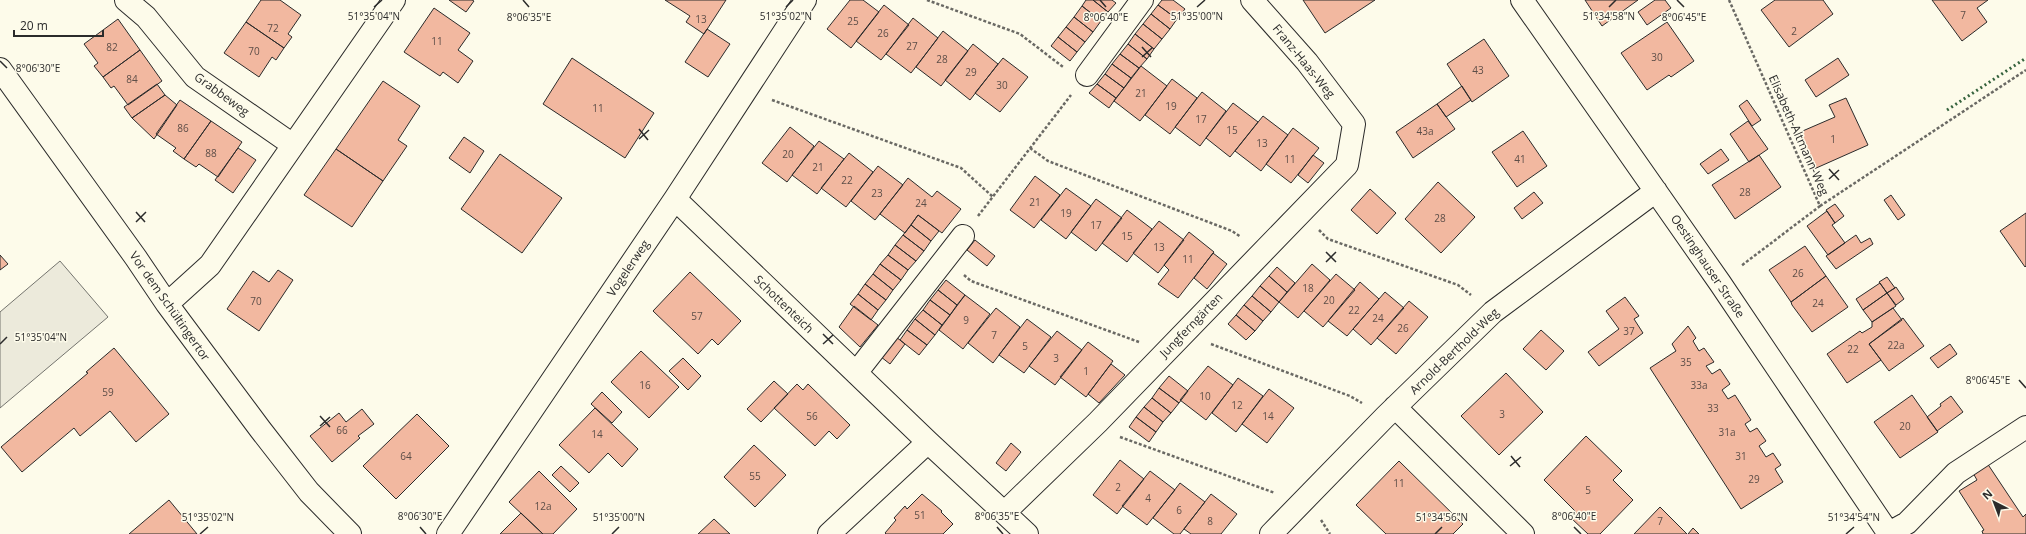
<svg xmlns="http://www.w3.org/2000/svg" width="2026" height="534" viewBox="0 0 2026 534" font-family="'Open Sans',sans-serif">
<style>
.parking{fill:#eceadb;stroke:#74746e}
.building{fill:#f2b8a0;stroke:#2b2b2b}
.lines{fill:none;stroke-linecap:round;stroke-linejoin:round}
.minor-casing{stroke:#2b2b2b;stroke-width:24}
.path{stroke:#6a6964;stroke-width:2.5;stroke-dasharray:3 2;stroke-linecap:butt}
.minor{stroke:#fdfbea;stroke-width:22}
.hedge{stroke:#34623c;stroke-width:3;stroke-dasharray:2 3;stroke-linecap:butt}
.ticks{fill:none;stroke:#2b2b2b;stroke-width:1.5}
.labels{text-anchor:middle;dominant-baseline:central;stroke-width:3;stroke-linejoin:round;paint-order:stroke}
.number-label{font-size:10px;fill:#5d4e48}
.street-label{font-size:12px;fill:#2b2b2b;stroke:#fdfbea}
.ticks-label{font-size:10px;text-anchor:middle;fill:#2b2b2b;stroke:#fdfbea;stroke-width:3;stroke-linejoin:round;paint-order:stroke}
</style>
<rect width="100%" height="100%" fill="#fdfbea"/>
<!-- parking -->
<path class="parking" d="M60,261L108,317L0,408V312Z"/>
<!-- building -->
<path class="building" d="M261,0H280L301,15L288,34L292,37L284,48L246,22Z
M449,0H472L474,1L466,12Z
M665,0H726L704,34L686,22L690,16Z
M850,0H863L879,12L851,48L827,29Z
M1086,0H1093L1108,12L1101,21L1082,6Z
M1093,0H1112L1116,3L1108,12Z
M1162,0H1173L1185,9L1177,19L1158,5Z
M1303,0H1375L1325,33Z
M1585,0H1638L1602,26Z
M1655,0H1665L1671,8L1647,25L1638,12Z
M1775,0H1823L1833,14L1789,47L1761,10Z
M1932,0H1988L1977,8L1987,22L1962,41Z
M884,5L909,25L881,60L856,41Z
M1158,5L1177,19L1170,29L1151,14Z
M1082,6L1101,21L1093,32L1074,17Z
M434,8L470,33L458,50L473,61L458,83L443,72L440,76L404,52Z
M1151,14L1170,29L1162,39L1143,24Z
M1074,17L1093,32L1085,42L1066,27Z
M913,18L938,38L911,73L886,54Z
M118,19L140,50L103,77L94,66L98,63L84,44Z
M246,22L284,48L276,60L272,57L259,77L224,53Z
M1667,22L1694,61L1671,77L1669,75L1647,90L1621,53Z
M1143,24L1162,39L1154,49L1135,34Z
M1066,27L1085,42L1077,52L1058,37Z
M707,29L730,44L708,77L685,62Z
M943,31L968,51L941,86L916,67Z
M1135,34L1154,49L1147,59L1128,44Z
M1058,37L1077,52L1070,61L1051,46Z
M1484,39L1509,76L1472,102L1447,64Z
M973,44L998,64L970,100L945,80Z
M1128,44L1147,59L1139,68L1120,54Z
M140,50L162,81L128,105L114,86L111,88L103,77Z
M1120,54L1139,68L1131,78L1112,64Z
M572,58L654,113L625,158L543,104Z
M1003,58L1028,77L1000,112L975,93Z
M1838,58L1849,75L1816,97L1805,80Z
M1112,64L1131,78L1124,88L1105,74Z
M1141,66L1167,86L1140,121L1114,101Z
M1105,74L1124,88L1116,98L1097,84Z
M1172,79L1197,98L1170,134L1145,115Z
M383,81L420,106L398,140L407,146L383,181L336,149Z
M157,84L165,95L132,118L124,107Z
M1097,84L1116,98L1109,108L1089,93Z
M1462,86L1471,100L1446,117L1437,104Z
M1202,92L1226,111L1200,146L1175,127Z
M165,95L177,105L154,139L132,118Z
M1846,98L1868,145L1814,169L1798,133L1835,117L1829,105Z
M180,100L211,121L184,159L173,151L176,148L156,134Z
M1747,100L1761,120L1752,126L1739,106Z
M1233,103L1258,122L1230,157L1206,138Z
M1437,104L1455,129L1413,158L1396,132Z
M1263,116L1288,135L1261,171L1235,151Z
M211,121L242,142L218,177L199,164L196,167L184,159Z
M1748,121L1768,149L1749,162L1730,134Z
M790,127L814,146L787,182L762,163Z
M1293,128L1319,148L1291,183L1266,164Z
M1523,131L1547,166L1517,187L1492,152Z
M464,137L484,151L470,173L449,158Z
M819,141L844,159L817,194L792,175Z
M238,148L256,160L233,193L215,180Z
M336,149L383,181L352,227L304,195Z
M1721,149L1729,160L1708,174L1700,164Z
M849,153L873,172L846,207L821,188Z
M500,154L562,198L522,253L461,209Z
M1313,155L1324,163L1308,183L1298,175Z
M1759,155L1781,187L1735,219L1712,185Z
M878,166L903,185L875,220L851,201Z
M1035,176L1060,195L1034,228L1010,210Z
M908,178L932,197L937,191L961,209L942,233L918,215L905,233L880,214Z
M1438,182L1475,217L1441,253L1405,219Z
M1066,188L1091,206L1066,239L1041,220Z
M1370,189L1396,213L1377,234L1351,210Z
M1534,192L1543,203L1522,219L1514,208Z
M1891,195L1905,215L1898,220L1884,200Z
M1096,199L1122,218L1096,251L1071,232Z
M1835,204L1844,216L1835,223L1826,210Z
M1127,210L1152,229L1127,262L1102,243Z
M1827,211L1835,223L1832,225L1845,243L1828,255L1807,226Z
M2026,213V266L2025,267L2000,231Z
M918,215L939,231L931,241L911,225Z
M1159,221L1184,240L1158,273L1133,253Z
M911,225L931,241L924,251L903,235Z
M1189,232L1214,252L1178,298L1158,284L1169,270L1164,265Z
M903,235L924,251L916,261L895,245Z
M1856,235L1861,243L1870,238L1873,244L1836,269L1826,256Z
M975,240L995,256L987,266L967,250Z
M895,245L916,261L908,270L888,255Z
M1805,246L1826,276L1791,302L1769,270Z
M1213,253L1227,264L1207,289L1194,278Z
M0,255L8,264L0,270Z
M888,255L908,270L901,280L880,264Z
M880,264L901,280L893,290L873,274Z
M1312,264L1330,280L1298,318L1279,302Z
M1277,267L1295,283L1287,292L1269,276Z
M278,270L293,280L259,331L227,309L253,271L269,282Z
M690,272L741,321L718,345L712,339L698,354L653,311Z
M873,274L893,290L886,300L865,284Z
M1336,274L1355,290L1323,327L1304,311Z
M1269,276L1287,292L1279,302L1260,286Z
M1826,276L1848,307L1812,332L1792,305L1791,302Z
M1887,277L1895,288L1887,293L1879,282Z
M946,280L965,295L957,305L938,290Z
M1360,282L1379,299L1347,336L1328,321Z
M1880,283L1887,293L1863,310L1856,299Z
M865,284L886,300L878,310L858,294Z
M1260,286L1279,302L1271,312L1252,296Z
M1896,287L1904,299L1896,305L1887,293Z
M938,290L957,305L950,315L930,300Z
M1385,292L1404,308L1371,345L1353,329Z
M1887,293L1896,306L1872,322L1863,310Z
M858,294L878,310L871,320L850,304Z
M965,295L990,314L963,349L939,330Z
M1252,296L1271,312L1263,321L1244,305Z
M1625,297L1639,316L1634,319L1643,333L1599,366L1588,352L1619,329L1606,311Z
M930,300L950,315L942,325L923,310Z
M1409,301L1428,317L1396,354L1377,338Z
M1244,305L1263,321L1255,331L1236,315Z
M854,306L878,325L860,347L839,327Z
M996,308L1020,327L993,363L968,343Z
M1893,308L1902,320L1869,344L1881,360L1847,383L1827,354L1860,331L1862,333L1872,327V322Z
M923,310L942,325L935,335L915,319Z
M1236,315L1255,331L1246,340L1228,324Z
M1903,318L1924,346L1889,371L1869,344Z
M915,319L935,335L927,345L907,330Z
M1027,319L1051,337L1024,373L999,355Z
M1688,326L1696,338L1693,341L1699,351L1704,348L1714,362L1706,366L1712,374L1720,369L1730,384L1722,390L1728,399L1735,395L1751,420L1745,424L1750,432L1757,428L1766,441L1759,446L1766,457L1773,453L1781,465L1775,469L1783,482L1741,509L1650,368L1676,351L1672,344Z
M907,330L927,345L919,355L900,340Z
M1541,330L1564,351L1546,370L1523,349Z
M1057,331L1082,350L1055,385L1029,366Z
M891,333L905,344L890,364L876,353Z
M1088,342L1113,361L1086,397L1060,377Z
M1950,344L1957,354L1938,368L1930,358Z
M114,348L169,414L136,442L110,411L80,436L74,428L22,472L1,447L88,373L86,372Z
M641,351L679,387L649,418L611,382Z
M683,358L701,376L688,390L669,371Z
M1111,364L1125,375L1099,403L1088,394Z
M1208,366L1233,385L1206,420L1180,400Z
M1506,373L1543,412L1499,455L1461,416Z
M1169,376L1188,391L1179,403L1159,388Z
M1238,378L1263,396L1236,432L1212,413Z
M774,381L788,394L761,422L747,409Z
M797,384L803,390L808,384L850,425L837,439L829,431L815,446L774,408Z
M1159,388L1179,403L1171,413L1152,398Z
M1269,389L1294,408L1267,443L1242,424Z
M602,392L622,412L612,423L591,404Z
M1912,395L1938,432L1900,458L1874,422Z
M1951,396L1963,412L1937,431L1927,417L1941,406L1940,404Z
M1152,398L1171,413L1163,422L1144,407Z
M1144,407L1163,422L1156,432L1136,417Z
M595,408L638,449L622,467L608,453L589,473L559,445Z
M362,409L374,424L358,436L360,438L332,462L310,436L339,413L346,422Z
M417,414L449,446L396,499L363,466Z
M1136,417L1156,432L1149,442L1129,427Z
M1586,436L1622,471L1613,480L1633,500L1600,534H1588L1571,518L1576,512L1544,480Z
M1011,443L1021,452L1006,471L996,463Z
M754,445L786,475L755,507L724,477Z
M1120,460L1144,479L1117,514L1093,495Z
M1399,461L1463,524L1453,534H1386L1356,505Z
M1987,463L2023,517L2026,514V534H1983L1982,531L1984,530L1959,491L1977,480L1973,473Z
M561,466L579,483L570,492L552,475Z
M539,471L577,509L553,534H543L509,502Z
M1150,471L1175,490L1147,525L1122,506Z
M1180,483L1205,502L1180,534H1174L1153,518Z
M922,494L942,511L941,512L953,524L943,534H886L885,533L896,520L894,518L905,506L907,509Z
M1211,494L1237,514L1221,534H1191L1184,529Z
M169,500L197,534H129Z
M1660,507L1687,534H1634Z
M521,513L543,534H500Z
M714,519L730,534H698Z
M1693,528L1699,534H1688Z"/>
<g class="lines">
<defs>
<path id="minor" d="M126,0L146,17L195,77L293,145
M1522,0L1720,283L1889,534
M0,69L136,258L167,304L260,429L309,492L350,534
M1087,75L1142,0
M675,199L928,442L1027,534
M167,304L210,265L394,0
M856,373L963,236
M1395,407L1523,534
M1005,512L1098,422L1347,165L1354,124L1307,62L1252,0
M1889,533L1907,523L1956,473L2026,427
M448,534L675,199L805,0
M829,534L928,442
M1271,534L1385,417L1493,312L1656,191"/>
</defs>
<!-- minor casing -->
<use href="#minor" class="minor-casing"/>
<!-- path -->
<path class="path" d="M927,0L1020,34L1063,67
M1729,0L1820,206L1741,266
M772,100L961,168L993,197
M1030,148L1048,161L1232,231L1241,237
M1820,206L2026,70
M978,216L1071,95
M1319,230L1328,239L1458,285L1471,295
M964,275L971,281L1139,342
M1211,344L1350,396L1362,403
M1120,437L1275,493
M1321,520L1330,534"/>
<!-- minor -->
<use href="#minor" class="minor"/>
<!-- hedge -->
<path class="hedge" d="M1947,110L2026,58"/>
</g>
<!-- ticks -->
<path class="ticks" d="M523,0L529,7M1100,0L1106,7M1677,0L1684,7M374,7L382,0M786,7L793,0M1197,7L1205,0M1609,7L1616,0M1142,47L1151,57M1142,57L1152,48M0,61L7,68M639,129L648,140M639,139L649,130M1829,169L1839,180M1829,179L1839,170M136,212L145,222M136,222L146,212M1326,252L1336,262M1326,262L1336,252M823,334L833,344M0,344L7,337M823,344L833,335M2019,380L2026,388M320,416L330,427M320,426L330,417M1511,456L1520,467M1510,466L1521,457M420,527L426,534M997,527L1003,534M1574,527L1581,534M200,534L208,527M612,534L619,527M1435,534L1442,527M1846,534L1854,527"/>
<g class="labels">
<!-- number labels -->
<g class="number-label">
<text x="1963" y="15">7</text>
<text x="701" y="19">13</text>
<text x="853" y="21">25</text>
<text x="273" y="28">72</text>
<text x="1794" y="31">2</text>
<text x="883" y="33">26</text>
<text x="437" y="41">11</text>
<text x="912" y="46">27</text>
<text x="112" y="47">82</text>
<text x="254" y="51">70</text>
<text x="1657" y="57">30</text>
<text x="942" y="59">28</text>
<text x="1478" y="70">43</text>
<text x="971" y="72">29</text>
<text x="132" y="79">84</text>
<text x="1002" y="85">30</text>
<text x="1141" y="93">21</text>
<text x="1171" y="106">19</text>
<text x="598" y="108">11</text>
<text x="1201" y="119">17</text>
<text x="183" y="128">86</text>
<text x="1232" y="130">15</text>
<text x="1425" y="131">43a</text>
<text x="1833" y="139">1</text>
<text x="1262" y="143">13</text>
<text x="211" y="153">88</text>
<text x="788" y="154">20</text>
<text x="1290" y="159">11</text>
<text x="1520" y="159">41</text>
<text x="818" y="167">21</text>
<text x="847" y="180">22</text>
<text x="1745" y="192">28</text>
<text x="877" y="193">23</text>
<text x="1035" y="202">21</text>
<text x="921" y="203">24</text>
<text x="1066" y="213">19</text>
<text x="1440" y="218">28</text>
<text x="1096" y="225">17</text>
<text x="1127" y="236">15</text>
<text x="1159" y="247">13</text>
<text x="1188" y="259">11</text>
<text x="1798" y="273">26</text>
<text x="1308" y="288">18</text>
<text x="1329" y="300">20</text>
<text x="256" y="301">70</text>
<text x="1818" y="303">24</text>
<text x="1354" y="310">22</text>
<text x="697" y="316">57</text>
<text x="1378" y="318">24</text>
<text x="966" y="320">9</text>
<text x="1403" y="328">26</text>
<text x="1629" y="331">37</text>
<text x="994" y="335">7</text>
<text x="1896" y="345">22a</text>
<text x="1025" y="346">5</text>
<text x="1853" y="349">22</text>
<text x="1056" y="358">3</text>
<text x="1686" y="362">35</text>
<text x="1086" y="371">1</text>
<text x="645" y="385">16</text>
<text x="1699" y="385">33a</text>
<text x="108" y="392">59</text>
<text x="1205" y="396">10</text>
<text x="1237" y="405">12</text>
<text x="1713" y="408">33</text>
<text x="1502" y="414">3</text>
<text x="812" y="416">56</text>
<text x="1268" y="416">14</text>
<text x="1905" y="426">20</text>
<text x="342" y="430">66</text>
<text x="1727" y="432">31a</text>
<text x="597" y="434">14</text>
<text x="406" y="456">64</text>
<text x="1741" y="456">31</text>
<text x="755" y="476">55</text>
<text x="1754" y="479">29</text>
<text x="1399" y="483">11</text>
<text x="1118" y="487">2</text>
<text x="1588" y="490">5</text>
<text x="1148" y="498">4</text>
<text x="543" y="506">12a</text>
<text x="1179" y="510">6</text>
<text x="920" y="515">51</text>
<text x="1210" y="521">8</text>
<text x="1660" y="521">7</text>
</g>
<!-- street labels -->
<g class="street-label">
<text transform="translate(1304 61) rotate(51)">Franz-Haas-Weg</text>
<text transform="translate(222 94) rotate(36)">Grabbeweg</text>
<text transform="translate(1799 135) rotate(66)">Elisabeth-Altmann-Weg</text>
<text transform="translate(1708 266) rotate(56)">Oestinghauser Straße</text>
<text transform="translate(628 268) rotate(-56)">Vogelerweg</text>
<text transform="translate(784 304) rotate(44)">Schottenteich</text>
<text transform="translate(170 306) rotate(55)">Vor dem Schültingertor</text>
<text transform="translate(1191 325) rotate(-46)">Jungferngärten</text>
<text transform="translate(1454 351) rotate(-44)">Arnold-Berthold-Weg</text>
</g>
</g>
<g class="ticks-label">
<text x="786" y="20">51°35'02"N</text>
<text x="1197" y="20">51°35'00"N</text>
<text x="1609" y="20">51°34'58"N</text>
<text x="374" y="20">51°35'04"N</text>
<text x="1106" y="21">8°06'40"E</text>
<text x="529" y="21">8°06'35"E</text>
<text x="1684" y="21">8°06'45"E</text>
<text x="38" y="72">8°06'30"E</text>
<text x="41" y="341">51°35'04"N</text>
<text x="1988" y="384">8°06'45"E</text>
<text x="420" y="520">8°06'30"E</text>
<text x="997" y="520">8°06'35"E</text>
<text x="1574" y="520">8°06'40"E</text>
<text x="208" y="521">51°35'02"N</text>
<text x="619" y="521">51°35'00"N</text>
<text x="1442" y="521">51°34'56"N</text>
<text x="1854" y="521">51°34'54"N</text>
</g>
<!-- north arrow -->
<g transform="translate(1994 502) rotate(318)" stroke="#fdfbea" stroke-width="3" paint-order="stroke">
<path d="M0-3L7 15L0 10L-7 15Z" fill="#2b2b2b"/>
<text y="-6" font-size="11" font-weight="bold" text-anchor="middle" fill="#2b2b2b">N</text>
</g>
<!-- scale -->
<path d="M14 30v6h89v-6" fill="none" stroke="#2b2b2b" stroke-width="2"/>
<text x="20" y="30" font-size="12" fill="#2b2b2b" stroke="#fdfbea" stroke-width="3" paint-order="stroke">20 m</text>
</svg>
